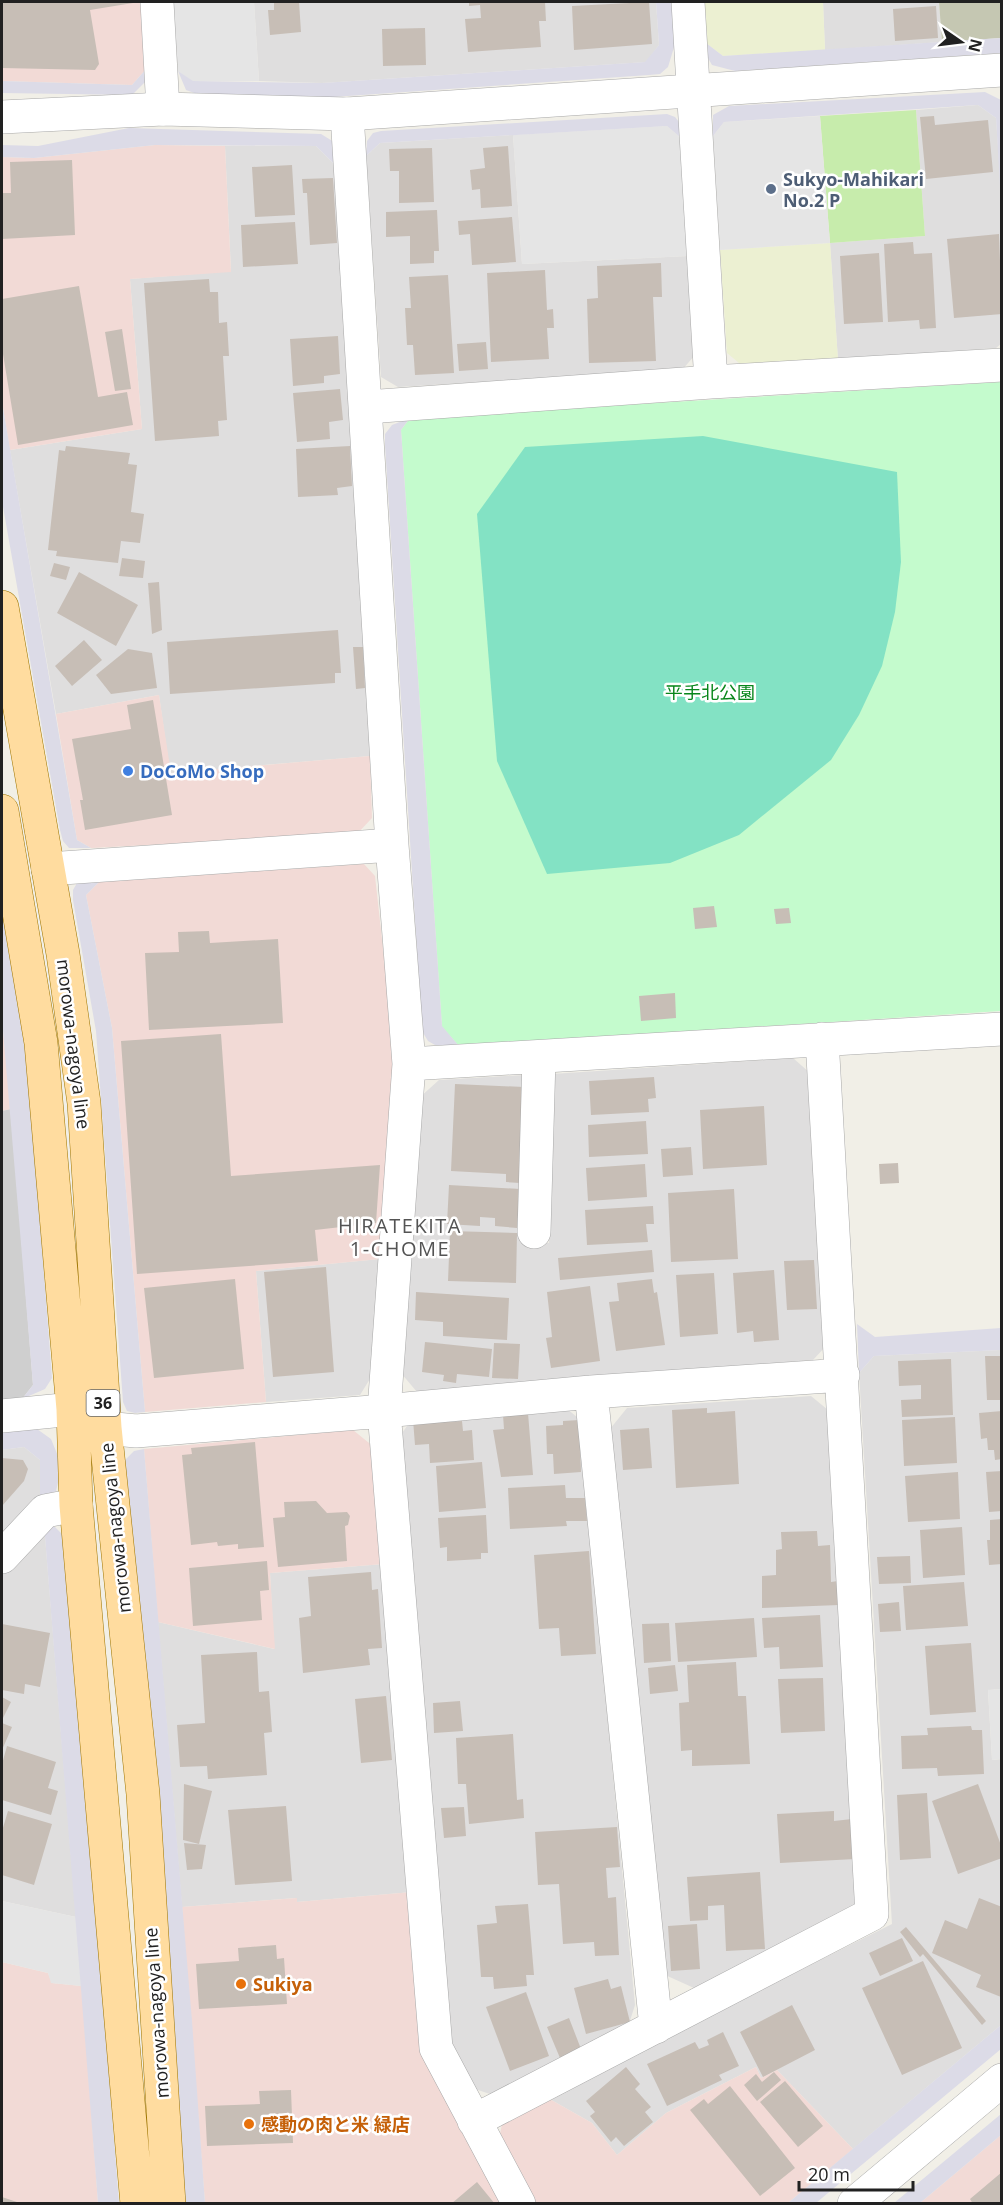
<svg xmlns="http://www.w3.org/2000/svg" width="1003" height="2205" viewBox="0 0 1003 2205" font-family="'Open Sans','Noto Sans JP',sans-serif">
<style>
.residential{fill:#dfdede}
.commercial{fill:#f2dad6}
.religious{fill:#cfcfcf}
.construction{fill:#c5c7b2}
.farmland{fill:#ecf0d2}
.grass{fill:#c7ecac}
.park{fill:#c4fbcd}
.pitch{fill:#83e2c4}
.parking{fill:#e5e5e5}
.plaza{fill:#dcdbe7}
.building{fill:#c7beb6}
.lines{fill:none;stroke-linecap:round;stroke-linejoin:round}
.minor-casing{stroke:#a8a8a8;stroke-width:34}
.tertiary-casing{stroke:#a8a8a8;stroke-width:34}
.primary-casing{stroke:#9e7500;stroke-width:34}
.minor{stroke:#fff;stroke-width:33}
.tertiary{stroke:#fff;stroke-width:33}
.primary{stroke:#ffdc9f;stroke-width:33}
.service-dot{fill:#5c6f8a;stroke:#fff;stroke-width:2}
.shop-dot{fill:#3f7fe0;stroke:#fff;stroke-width:2}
.food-dot{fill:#e8710a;stroke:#fff;stroke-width:2}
.labels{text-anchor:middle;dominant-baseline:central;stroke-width:5;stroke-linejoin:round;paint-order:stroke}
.shield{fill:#fff;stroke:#646464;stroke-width:1.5}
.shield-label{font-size:16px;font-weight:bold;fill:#212121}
.service-label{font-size:18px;font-weight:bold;fill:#4e5e75;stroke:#fff;text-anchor:start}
.park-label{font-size:18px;fill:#08861b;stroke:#fff}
.shop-label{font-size:18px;font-weight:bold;fill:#366cbe;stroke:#fff;text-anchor:start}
.street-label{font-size:18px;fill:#212121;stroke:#fff}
.food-label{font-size:18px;font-weight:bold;fill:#c56008;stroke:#fff;text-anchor:start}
.neighbourhood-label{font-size:20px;letter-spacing:1.5px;fill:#545454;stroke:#fff}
</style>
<rect width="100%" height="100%" fill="#f1efe7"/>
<!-- residential -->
<path class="residential" d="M254,2H656L659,45L646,62L322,83L259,81Z
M823,2H939L942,42L825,50Z
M978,105L996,118L1002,204V343L996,348L838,360L830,243L925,236L916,110Z
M513,135L522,264L688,256L695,355L682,370L398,387L381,377L366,156L380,143Z
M225,146H316L336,166L370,756L170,773L159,695L56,714L10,450L142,429L130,279L231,271Z
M793,1058L810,1073L826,1346L813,1360L417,1392L401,1373L419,1098L439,1080L525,1075L521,1241L549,1243L552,1074Z
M380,1259L373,1374L360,1395L266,1402L256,1271Z
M1001,1350L1002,1689L988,1690L992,1760L1002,1759L1001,2025L853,2149L777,2070L761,2078L756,2067L666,2113L617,2155L592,2123L546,2097L892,1924L859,1373L874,1356Z
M811,1396L828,1410L861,1890L855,1908L694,1988L663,1974L610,1429L627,1408Z
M564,1406L579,1419L635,2005L627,2030L496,2096L475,2089L449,2041L400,1436L412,1419Z
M24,1447L40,1460V1498L2,1546V1450Z
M44,1524L76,1917L2,1901V1570Z
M384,1564L412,1892L297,1902L296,1898L182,1907L158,1622L274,1649L270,1573Z"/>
<!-- commercial -->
<path class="commercial" d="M2,2H143L147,68L132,85L2,81Z
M155,145L225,146L231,272L130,279L142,429L10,450L2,402V157L34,158Z
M159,695L171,773L370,756L372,818L357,834L91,848L77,840L56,714Z
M364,864L375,876L396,1066L380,1259L256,1271L266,1402L145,1412L112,1028L86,895L99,882Z
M2,1019L11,1109L2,1111Z
M353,1430L374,1447L384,1564L270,1573L275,1649L158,1622L144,1449Z
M412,1892L423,2048L506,2203H205L182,1907L297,1898V1902Z
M2,1962L48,1973L52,1983L82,1986L98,2203L2,2204Z
M756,2067L761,2078L777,2070L853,2149L788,2203L537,2204L525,2188L499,2139L503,2119L546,2097L592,2123L617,2155L666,2113Z
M1001,2135V2203H920Z"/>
<!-- religious -->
<path class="religious" d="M11,1109L33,1385L22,1399L2,1402V1111Z"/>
<!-- construction -->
<path class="construction" d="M939,2H1001V38L942,42Z"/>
<!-- farmland -->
<path class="farmland" d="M703,2H823L825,50L723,56L706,43Z
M830,243L838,360L745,368L727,353L720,250Z"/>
<!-- grass -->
<path class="grass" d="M916,110L925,236L830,243L820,116Z"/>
<!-- park -->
<path class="park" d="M1001,382V1011L459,1046L442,1027L401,430L410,418Z"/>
<!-- pitch -->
<path class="pitch" d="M703,436L897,472L901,562L895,612L882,666L859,715L831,760L739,835L670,863L547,874L497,761L477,514L525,447Z"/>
<!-- parking -->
<path class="parking" d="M173,2H254L259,81H192L178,71Z
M820,116L830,243L720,250L713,136L724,122Z
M667,126L681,138L688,256L522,264L513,135Z
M1001,1689V1759L992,1760L988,1690Z
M2,1901L76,1917L82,1986L51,1983L48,1973L2,1962Z"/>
<!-- plaza -->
<path class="plaza" d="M656,2H672L675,44L668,67L660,74L649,75L319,98L197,94L186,90L178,71L193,81L322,83L645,62L659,45Z
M1001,38L1002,53L735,71L712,65L708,58L706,43L723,56Z
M147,68L145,82L132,95L2,93V81L132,85Z
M985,92L1001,100V204L996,118L978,105L724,122L713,136V115L729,106Z
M667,114L675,117L679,122L681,138L667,126L380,143L366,156L367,141L373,133L381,131Z
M129,128L321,134L334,142L336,166L316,146L155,145L34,158L2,157V145L38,146Z
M2,402L77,840L91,848H69L63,841L60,830L2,501Z
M410,418L401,430L442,1026L459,1046L435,1045L428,1041L422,1031L385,445V434L392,425Z
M99,882L86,895L112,1028L145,1412L135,1413L127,1411L123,1402L96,1031L73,900V890L77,883Z
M2,910L27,1050L52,1378L45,1389L22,1399L33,1385L2,1019Z
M857,1324L875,1337L1001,1328V1350L874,1356L859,1373Z
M37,1429L51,1439L62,1466L56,1491L40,1498V1460L24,1447L2,1450V1432Z
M144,1449L192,2021L205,2203H184L123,1462L134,1451Z
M44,1524L55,1527L67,1539L119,2203H98Z
M1001,2025V2049L816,2203H788Z
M1001,2114V2135L920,2203H894Z"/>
<!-- building -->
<path class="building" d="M2,2H133V3L90,10L99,64L95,70L2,68Z
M274,2H299L301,32L270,35L268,10H274Z
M469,2H545L546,21H539L541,47L468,52L465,19L481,18L480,5L469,6Z
M649,2L652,44L574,50L572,6Z
M936,6L938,38L895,41L893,9Z
M425,28L426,65L383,66L382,29Z
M934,116L935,125L988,120L993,172L926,179L920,117Z
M508,146L512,206L481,208L480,189L472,190L470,170L485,168L483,148Z
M432,148L434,202L399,203V171H390L389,149Z
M72,160L75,235L2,239V193H11L10,162Z
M292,165L295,215L255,217L252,167Z
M333,178L337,243L310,245L307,193H303L302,179Z
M437,210L439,251H434V263L410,264V236L386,237V212Z
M512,217L516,262L472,265L470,234L459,235L458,221Z
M295,222L298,264L243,267L241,225Z
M999,234L1002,314L954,318L947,239Z
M913,242L914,254L932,253L936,328L920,329L919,320L888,322L884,244Z
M879,253L883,322L844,324L840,256Z
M661,263L662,297H653L656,361L589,363L587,299L598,298L597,266Z
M545,270L547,310L553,309L554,328H547L549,359L491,362L487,273Z
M448,275L454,373L415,375L413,345H407L405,308H411L409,277Z
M209,279L210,292H218L219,323L227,322L229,356H223L227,420L218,421L219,436L155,441L144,283Z
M79,286L98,397L127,392L133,425L18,445L2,348V299Z
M122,329L131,389L115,391L105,332Z
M338,336L340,374L324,376V383L293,386L290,339Z
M486,342L488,369L459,371L457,344Z
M340,389L343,420L329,422L330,439L297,442L293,393Z
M66,446L130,453L128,464L137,465L131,512L144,514L140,543L121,541L118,563L56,556L57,551L48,550L59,450L65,451Z
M350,446L352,486L337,488L338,495L298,497L296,449Z
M122,558L145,561L143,578L119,576Z
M54,563L70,567L66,580L50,576Z
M79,572L138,605L116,646L57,613Z
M159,582L162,630L152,634L148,583Z
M338,630L341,673H335V683L170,694L167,642Z
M84,640L102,660L72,686L55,666Z
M353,647H363L365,688L356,689Z
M128,649L152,653L157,688L111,694L96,675Z
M153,700L172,815L85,830L80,800H83L72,739L131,729L127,705Z
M714,906L717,927L695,929L693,908Z
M789,908L791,923L776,924L774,909Z
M209,931L210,943L278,939L283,1023L149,1030L145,953L179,952L178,932Z
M675,993L676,1018L641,1021L639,996Z
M221,1034L231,1176L380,1165L376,1223L315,1230L318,1261L137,1274L121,1041Z
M654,1077L656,1098L648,1099L649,1112L591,1115L589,1081Z
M455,1084L524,1087L520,1183L506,1182V1174L451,1171Z
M764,1106L767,1165L703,1169L700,1110Z
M646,1121L648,1154L589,1157L588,1125Z
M691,1147L693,1175L663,1177L661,1149Z
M898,1163L899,1183L880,1184L879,1164Z
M645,1164L647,1197L588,1201L586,1168Z
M449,1185L520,1189L517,1228L495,1226V1218L480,1217V1226L447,1224Z
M734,1189L738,1259L671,1262L668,1193Z
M653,1206L654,1224H646L648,1242L587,1245L585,1210Z
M450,1231L517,1233L516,1283L448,1281Z
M652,1250L654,1272L560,1280L558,1258Z
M814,1260L817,1309L787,1310L784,1261Z
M326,1267L334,1372L273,1377L264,1272Z
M774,1270L779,1340L754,1342L753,1331L737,1333L733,1273Z
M714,1273L718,1334L680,1337L676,1275Z
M235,1279L244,1369L154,1378L144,1288Z
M652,1279L654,1293L657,1292L665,1345L616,1351L609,1302L619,1301L617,1283Z
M590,1286L600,1361L551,1368L546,1338L552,1337L547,1292Z
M416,1292L509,1298L507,1340L443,1336V1322L415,1320Z
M425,1342L492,1349L489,1377L457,1374L456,1383L443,1381L444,1375L422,1372Z
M494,1343L520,1344L518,1379L492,1378Z
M985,1356H1002V1400H987Z
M951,1359L953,1415L902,1417L901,1400L921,1399V1385L899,1386L898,1361Z
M707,1408V1413L735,1411L739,1484L676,1488L672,1410Z
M1002,1411V1459L995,1460L994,1450H988L987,1438L981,1439L979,1413Z
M528,1413L533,1475L501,1477L493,1430L504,1429L503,1415Z
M448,1417L449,1422L462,1421L463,1431L472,1430L474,1460L430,1463L429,1444L415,1445L413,1420Z
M955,1417L957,1463L904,1466L902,1420Z
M579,1420L581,1472L554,1474L553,1454H547L546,1426L563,1425V1421Z
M649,1428L652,1468L623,1470L620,1430Z
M255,1442L264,1547L238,1549V1544L218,1546L217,1542L191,1545L182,1455L192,1454L191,1448Z
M2,1458L23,1460L28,1469L24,1481L2,1506Z
M482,1462L486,1508L439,1512L436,1466Z
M1002,1471V1511L989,1512L986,1472Z
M958,1472L960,1519L908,1522L905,1476Z
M565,1485L566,1498H585L587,1521H566L567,1526L510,1529L508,1488Z
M316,1501L327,1513L347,1512L350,1516L348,1525L345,1526L347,1561L278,1567L273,1518L285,1517L284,1502Z
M486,1515L488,1553H481V1559L447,1561V1547L440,1548L438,1518Z
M1002,1519V1564L989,1565L987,1540H990V1520Z
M962,1527L965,1575L923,1578L920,1530Z
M817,1531L818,1546L830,1545L831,1582L838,1581L839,1605L762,1608V1576L776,1575V1550L782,1549L781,1532Z
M589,1551L596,1654L561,1656L559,1628L539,1629L534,1555Z
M910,1556L911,1583L879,1584L877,1557Z
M267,1561L269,1590L260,1591L262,1620L193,1626L189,1568Z
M371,1572L372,1590L378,1589L382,1648L368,1649L370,1665L303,1673L299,1618L311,1616L308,1577Z
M964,1582L968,1626L906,1630L903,1586Z
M899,1602L901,1631L880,1632L878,1604Z
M820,1615L823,1667L780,1669L779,1647L764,1648L762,1618Z
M754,1618L757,1657L678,1662L675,1623Z
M669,1623L671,1661L644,1663L642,1624Z
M2,1624L50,1633L40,1687L25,1684L24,1694L2,1690Z
M971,1643L976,1712L930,1715L925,1646Z
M257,1652L259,1692L269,1691L272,1732L264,1733L267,1775L208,1779L207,1766L180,1767L177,1725L205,1723L201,1655Z
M736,1662L738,1696H746L750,1764L692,1766V1750L681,1751L679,1703L689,1702L687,1665Z
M675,1665L678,1691L650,1694L648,1668Z
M823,1678L825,1731L781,1733L778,1679Z
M386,1696L392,1760L361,1763L355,1699Z
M2,1697L11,1702L3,1718H2Z
M460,1701L463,1731L434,1733L433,1703Z
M2,1723L12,1727L2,1750Z
M971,1726L972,1730H982L984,1774L938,1776L937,1768L902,1769L901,1736L928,1735L927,1728Z
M513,1734L517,1800L523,1799L524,1818L469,1824L466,1784H458L456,1738Z
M7,1746L56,1762L48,1788L58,1791L51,1815L2,1800V1764Z
M184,1784L212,1791L199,1844L183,1840Z
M978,1784L1002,1848V1858L958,1874L932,1801Z
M927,1793L931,1858L900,1860L897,1795Z
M286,1806L292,1881L235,1885L228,1810Z
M464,1807L466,1836L444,1838L441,1808Z
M8,1811L52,1824L34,1885L2,1875V1831Z
M834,1811V1821L852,1819L855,1859L780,1863L777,1814Z
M617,1827L620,1867L606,1868L608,1898L616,1897L619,1955L595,1956L594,1942L563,1944L559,1884L538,1885L535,1832Z
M184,1843L206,1845L202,1869L187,1870Z
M760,1872L765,1949L726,1951L724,1905L708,1906V1920L690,1921L687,1877Z
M979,1898L1002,1907L1001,1997L976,1987L981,1975L932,1953L945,1920L967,1929Z
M528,1904L534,1975H526L527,1986L494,1989L493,1977H481L477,1925L497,1923L495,1906Z
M697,1924L700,1969L671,1971L668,1926Z
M906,1927L986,2021L982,2025L923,1954L920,1957L900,1932Z
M902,1938L913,1961L880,1976L869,1953Z
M276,1945L277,1959L284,1958L287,2004L199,2009L196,1964L239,1961L238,1948Z
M923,1961L962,2048L902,2075L862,1988Z
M608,1979L611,1989L621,1986L630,2022L586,2034L574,1988Z
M526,1992L549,2056L510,2071L486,2007Z
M792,2005L815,2050L763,2077L740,2032Z
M569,2018L581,2049L560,2058L547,2027Z
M723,2032L739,2066L719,2075L722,2080L667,2106L647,2064L695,2042L699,2049L709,2045L707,2040Z
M626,2067L640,2084L635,2089L651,2107L645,2112L653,2122L624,2146L616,2137L611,2142L590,2116L595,2112L586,2101Z
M774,2072L781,2080L757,2101L744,2085L756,2074L762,2082Z
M785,2081L823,2126L798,2147L760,2102Z
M730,2086L795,2168L760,2196L690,2110L704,2099L708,2104Z
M291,2090L293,2143L207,2146L205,2106L260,2104L259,2091Z
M1002,2172V2204H973L970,2199Z
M477,2182L495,2204H451Z
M2,2197L20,2203V2204H2Z"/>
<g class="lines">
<defs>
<path id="minor" d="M157,2L163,109
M688,2L711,382
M347,114L392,845
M367,407L711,382L1002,365
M48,869L392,845L409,1064L1002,1029
M409,1064L384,1411L591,1392L843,1375
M534,1232L539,1058
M591,1392L656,2027
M2,1416L73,1409L105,1428L136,1431L384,1411L436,2048L519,2204
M2,1557L45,1511L76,1505
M474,2121L872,1914L822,1039"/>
<path id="tertiary" d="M2,117L163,109L347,114L1002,70
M854,2204L1002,2080"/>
<path id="primary" d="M2,607L63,954L84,1103L105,1428L143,1794L169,2204
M2,811L41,1043L73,1409L76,1505L137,2204"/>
</defs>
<!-- minor casing -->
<use href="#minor" class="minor-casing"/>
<!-- tertiary casing -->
<use href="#tertiary" class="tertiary-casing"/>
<!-- primary casing -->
<use href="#primary" class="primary-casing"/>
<!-- minor -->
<use href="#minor" class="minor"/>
<!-- tertiary -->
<use href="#tertiary" class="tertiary"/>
<!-- primary -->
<use href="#primary" class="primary"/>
</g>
<!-- markers -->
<circle class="service-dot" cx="771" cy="189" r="6"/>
<circle class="shop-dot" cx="128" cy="771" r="6"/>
<g class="food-dot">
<circle cx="241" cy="1984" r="6"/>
<circle cx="249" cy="2124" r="6"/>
</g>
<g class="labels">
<!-- shield labels -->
<rect class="shield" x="86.5" y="1390" width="33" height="26" rx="4.5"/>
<g class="shield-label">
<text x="103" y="1403">36</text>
</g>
<!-- service labels -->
<g class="service-label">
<text x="783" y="179">Sukyo-Mahikari<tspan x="783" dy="21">No.2 P</tspan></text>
</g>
<!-- park labels -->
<g class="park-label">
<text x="710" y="692">平手北公園</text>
</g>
<!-- shop labels -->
<g class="shop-label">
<text x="140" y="771">DoCoMo Shop</text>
</g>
<!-- street labels -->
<g class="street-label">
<text transform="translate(74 1044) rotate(83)">morowa-nagoya line</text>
<text transform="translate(115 1528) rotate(-96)">morowa-nagoya line</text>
<text transform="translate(156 2013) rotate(-94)">morowa-nagoya line</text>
</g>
<!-- food labels -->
<g class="food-label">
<text x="253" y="1984">Sukiya</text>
<text x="261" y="2124">感動の肉と米 緑店</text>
</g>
<!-- neighbourhood labels -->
<g class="neighbourhood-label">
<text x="400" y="1225">HIRATEKITA<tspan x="400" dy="23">1-CHOME</tspan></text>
</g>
</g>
<!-- border -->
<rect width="1003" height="2205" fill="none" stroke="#212121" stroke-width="6"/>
<!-- north arrow -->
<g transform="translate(961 42) rotate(104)" stroke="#ffffff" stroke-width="4.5" paint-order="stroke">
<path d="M0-4.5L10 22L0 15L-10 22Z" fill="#212121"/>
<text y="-9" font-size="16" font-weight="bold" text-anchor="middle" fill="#212121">N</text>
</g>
<!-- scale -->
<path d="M799 2181v9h114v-9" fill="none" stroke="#212121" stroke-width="3"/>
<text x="808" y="2181" font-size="18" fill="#212121" stroke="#ffffff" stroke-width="4.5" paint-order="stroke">20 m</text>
</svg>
